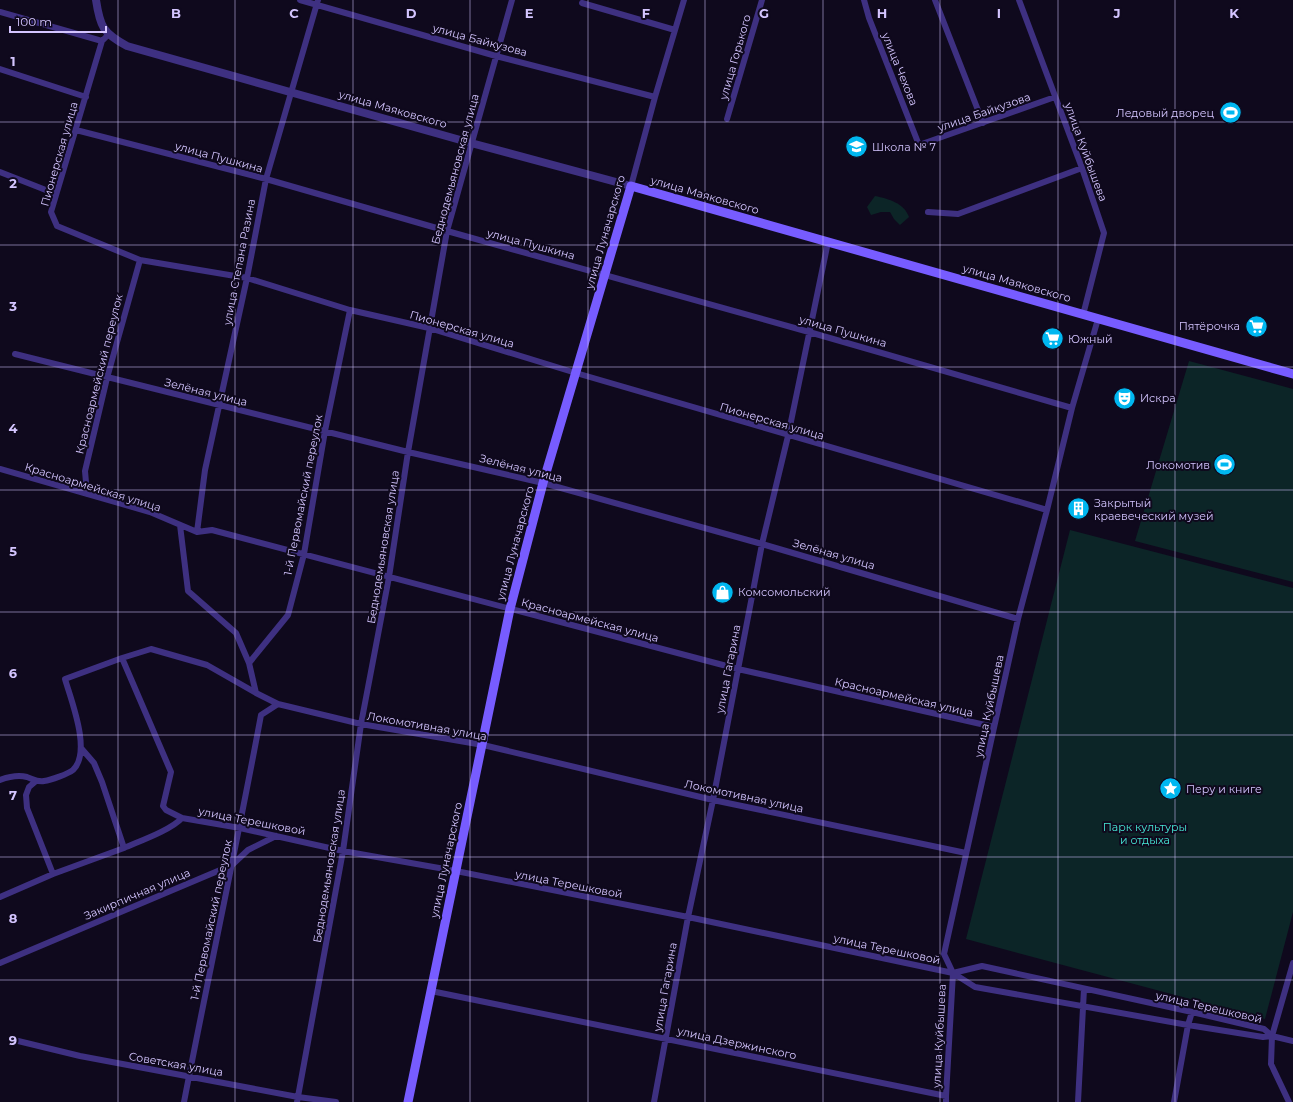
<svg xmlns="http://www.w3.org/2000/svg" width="1293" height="1102" viewBox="0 0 1293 1102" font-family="Montserrat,sans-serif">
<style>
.green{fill:#0c2527}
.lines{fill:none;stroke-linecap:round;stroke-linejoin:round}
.minor{stroke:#3e3081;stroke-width:6}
.tertiary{stroke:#3e3081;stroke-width:8}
.secondary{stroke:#775cff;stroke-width:9}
.grid{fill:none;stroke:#d4c5ff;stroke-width:1;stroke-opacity:0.55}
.labels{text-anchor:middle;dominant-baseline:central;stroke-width:4;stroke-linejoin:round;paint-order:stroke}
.street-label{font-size:11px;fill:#d4c5ff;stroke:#0f091d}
.poi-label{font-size:11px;fill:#d4c5ff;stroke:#0f091d;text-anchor:start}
.park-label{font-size:11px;fill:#47e9d7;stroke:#0f091d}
.grid-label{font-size:13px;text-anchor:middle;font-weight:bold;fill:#d4c5ff;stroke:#0f091d;stroke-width:4;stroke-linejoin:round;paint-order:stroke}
</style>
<rect width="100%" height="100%" fill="#0f091d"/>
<!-- green -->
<path class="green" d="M875,196C889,199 904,203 909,217L900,225L894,219L890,212H881L871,215L867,207Z
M1189,361L1293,389V582L1135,541Z
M1070,530L1293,588V912L1265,1019L966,939Z"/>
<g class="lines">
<!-- minor -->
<path class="minor" d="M300,0L496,56L655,97
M864,0L869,18L919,145L1055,97
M935,0L983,123
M1019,0L1082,168L1104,233L1083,315
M582,3L675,30
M0,12L102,41L109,34
M102,41L51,212L57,226L140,260L247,278L350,310L429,328L576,373L1047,510
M0,69L86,97
M727,119L762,0
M76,130L266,179L447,231L809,332L1072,408
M0,172L56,194
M631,186L655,97L684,0
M928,212L958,214L1082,168
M15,354L408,452L543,483L762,544L1018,619
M0,469L150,512L197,532L212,530L738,669L994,727
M87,494L85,471L107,378L140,260
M180,525L188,591L236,633L249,663
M197,532L205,470L247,278L266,179L318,0
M122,658L171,772L163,806L166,810L182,818L240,828L343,851L456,871L688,917L953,973L975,987L1188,1025L1263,1037L1272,1036L1293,1041
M256,693L249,663L288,615L304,554L325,431L350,310
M81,748L94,763L102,782L124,848C140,841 171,830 182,818
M0,780C8,777 19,775 27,777C33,779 37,782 44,781C51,780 68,774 73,770C92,752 71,700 65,679L122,658L151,649L207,665L256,693L278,704L361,724L483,745L713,800L966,853
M36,781L29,787L26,795L27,808L53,874
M0,897L53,874L124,848
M0,963L232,865L248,850L276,836
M953,973L982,966L1192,1012L1264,1029L1272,1036
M431,991L946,1096
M14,1040L80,1056L298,1097L336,1102
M184,1102C209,973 237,844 261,715L278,704
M297,1102L343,851L361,724L389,577L408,452L447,231L512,0
M654,1102L688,917L713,800L762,544L788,436L828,242
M946,1102V1096L953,973L944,954L1018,619L1047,510L1072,408L1098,319
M1078,1102L1084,989
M1174,1102L1188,1025L1192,1012
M1289,1102L1271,1064L1272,1036L1293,963"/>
<!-- tertiary -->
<path class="tertiary" d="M96,0C100,27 103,33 127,46L471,143L631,186"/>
<!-- secondary -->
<path class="secondary" d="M408,1102L510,609L543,483L631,186L1293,374"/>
</g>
<!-- grid -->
<path class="grid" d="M118,0V1102M235,0V1102M353,0V1102M470,0V1102M588,0V1102M705,0V1102M823,0V1102M940,0V1102M1058,0V1102M1175,0V1102M0,122H1293M0,245H1293M0,367H1293M0,490H1293M0,612H1293M0,735H1293M0,857H1293M0,980H1293"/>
<!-- icons -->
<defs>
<symbol id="stadium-disc" viewBox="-11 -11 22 22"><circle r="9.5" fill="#00b7f0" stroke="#0f091d"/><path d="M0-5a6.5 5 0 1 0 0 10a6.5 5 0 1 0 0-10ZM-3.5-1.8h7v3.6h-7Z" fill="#fff"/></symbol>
<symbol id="school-disc" viewBox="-11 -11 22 22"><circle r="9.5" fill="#00b7f0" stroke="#0f091d"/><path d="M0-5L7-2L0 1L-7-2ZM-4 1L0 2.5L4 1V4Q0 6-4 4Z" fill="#fff"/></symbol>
<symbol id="supermarket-disc" viewBox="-11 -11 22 22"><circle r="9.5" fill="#00b7f0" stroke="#0f091d"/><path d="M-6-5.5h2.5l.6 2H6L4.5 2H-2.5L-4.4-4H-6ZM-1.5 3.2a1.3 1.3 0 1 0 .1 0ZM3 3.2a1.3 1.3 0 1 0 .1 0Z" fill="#fff"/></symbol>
<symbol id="theatre-disc" viewBox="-11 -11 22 22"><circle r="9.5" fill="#00b7f0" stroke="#0f091d"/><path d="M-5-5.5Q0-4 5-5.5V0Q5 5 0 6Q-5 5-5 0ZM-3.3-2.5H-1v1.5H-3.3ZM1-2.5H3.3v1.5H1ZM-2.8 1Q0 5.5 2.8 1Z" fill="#fff"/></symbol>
<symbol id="building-disc" viewBox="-11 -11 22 22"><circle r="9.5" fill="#00b7f0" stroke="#0f091d"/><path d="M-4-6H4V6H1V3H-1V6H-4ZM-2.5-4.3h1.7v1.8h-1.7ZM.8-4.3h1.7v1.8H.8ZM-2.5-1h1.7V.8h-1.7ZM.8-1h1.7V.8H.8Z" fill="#fff"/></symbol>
<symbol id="shop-disc" viewBox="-11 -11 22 22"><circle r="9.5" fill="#00b7f0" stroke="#0f091d"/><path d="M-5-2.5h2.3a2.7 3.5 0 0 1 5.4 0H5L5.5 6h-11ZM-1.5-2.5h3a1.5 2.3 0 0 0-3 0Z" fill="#fff"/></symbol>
<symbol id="sight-disc" viewBox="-11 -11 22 22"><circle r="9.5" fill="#00b7f0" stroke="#0f091d"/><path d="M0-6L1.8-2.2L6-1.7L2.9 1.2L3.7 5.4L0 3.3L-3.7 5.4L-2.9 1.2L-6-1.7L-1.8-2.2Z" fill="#fff"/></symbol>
</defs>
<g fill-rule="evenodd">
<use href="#stadium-disc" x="1218" y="100" width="25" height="25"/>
<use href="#school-disc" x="844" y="134" width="25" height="25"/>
<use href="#supermarket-disc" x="1244" y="314" width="25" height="25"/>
<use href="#supermarket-disc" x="1040" y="326" width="25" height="25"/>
<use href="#theatre-disc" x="1112" y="386" width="25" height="25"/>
<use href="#stadium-disc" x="1212" y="452" width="25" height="25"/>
<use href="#building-disc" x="1066" y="496" width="25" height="25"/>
<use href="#shop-disc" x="710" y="580" width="25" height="25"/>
<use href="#sight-disc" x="1158" y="776" width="25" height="25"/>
</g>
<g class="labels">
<!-- street labels -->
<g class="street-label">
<text transform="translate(480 40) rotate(15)">улица Байкузова</text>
<text transform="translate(735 57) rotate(-74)">улица Горького</text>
<text transform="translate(900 69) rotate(68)">улица Чехова</text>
<text transform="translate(393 109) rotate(16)">улица Маяковского</text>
<text transform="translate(984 112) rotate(-19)">улица Байкузова</text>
<text transform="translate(1086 152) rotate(70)">улица Куйбышева</text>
<text transform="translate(59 154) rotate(-74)">Пионерская улица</text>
<text transform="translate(219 157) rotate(15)">улица Пушкина</text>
<text transform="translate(455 169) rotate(-75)">Беднодемьяновская улица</text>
<text transform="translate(705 195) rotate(16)">улица Маяковского</text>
<text transform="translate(605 232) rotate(-74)">улица Луначарского</text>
<text transform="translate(531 244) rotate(15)">улица Пушкина</text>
<text transform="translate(239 262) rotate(-79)">улица Степана Разина</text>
<text transform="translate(1017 283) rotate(16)">улица Маяковского</text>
<text transform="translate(462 329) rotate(16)">Пионерская улица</text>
<text transform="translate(843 331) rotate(16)">улица Пушкина</text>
<text transform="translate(99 374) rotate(-76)">Красноармейский переулок</text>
<text transform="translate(206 392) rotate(14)">Зелёная улица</text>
<text transform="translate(772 421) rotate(16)">Пионерская улица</text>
<text transform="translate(521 468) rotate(14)">Зелёная улица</text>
<text transform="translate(93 487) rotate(17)">Красноармейская улица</text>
<text transform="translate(303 495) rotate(-79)">1-й Первомайский переулок</text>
<text transform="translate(515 543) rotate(-75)">улица Луначарского</text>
<text transform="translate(383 547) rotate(-81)">Беднодемьяновская улица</text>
<text transform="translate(834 554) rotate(16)">Зелёная улица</text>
<text transform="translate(590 620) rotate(15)">Красноармейская улица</text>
<text transform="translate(728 669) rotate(-79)">улица Гагарина</text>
<text transform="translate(904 697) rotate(13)">Красноармейская улица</text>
<text transform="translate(989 706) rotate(-78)">улица Куйбышева</text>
<text transform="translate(427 726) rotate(10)">Локомотивная улица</text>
<text transform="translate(744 796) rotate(12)">Локомотивная улица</text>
<text transform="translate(252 821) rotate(11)">улица Терешковой</text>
<text transform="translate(446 860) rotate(-78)">улица Луначарского</text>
<text transform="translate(329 866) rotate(-81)">Беднодемьяновская улица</text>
<text transform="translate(569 884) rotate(11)">улица Терешковой</text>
<text transform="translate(137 894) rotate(-23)">Закирпичная улица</text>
<text transform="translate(211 920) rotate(-78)">1-й Первомайский переулок</text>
<text transform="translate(887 949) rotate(12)">улица Терешковой</text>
<text transform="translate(665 987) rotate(-80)">улица Гагарина</text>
<text transform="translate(1209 1007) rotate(13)">улица Терешковой</text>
<text transform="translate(939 1036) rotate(-87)">улица Куйбышева</text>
<text transform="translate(737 1043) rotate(12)">улица Дзержинского</text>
<text transform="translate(176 1064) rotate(10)">Советская улица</text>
</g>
<!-- poi labels -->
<g class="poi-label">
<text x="1214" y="113" text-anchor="end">Ледовый дворец</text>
<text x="872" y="147">Школа № 7</text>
<text x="1240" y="326" text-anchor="end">Пятёрочка</text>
<text x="1068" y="339">Южный</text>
<text x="1140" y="398">Искра</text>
<text x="1210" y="465" text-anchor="end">Локомотив</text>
<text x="1094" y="503">Закрытый<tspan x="1094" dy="13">краевеческий музей</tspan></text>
<text x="738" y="592">Комсомольский</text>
<text x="1186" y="789">Перу и книге</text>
</g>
<!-- park labels -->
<g class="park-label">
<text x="1145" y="827">Парк культуры<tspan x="1145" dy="13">и отдыха</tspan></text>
</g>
</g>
<g class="grid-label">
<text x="176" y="18">B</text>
<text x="294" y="18">C</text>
<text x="411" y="18">D</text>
<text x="529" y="18">E</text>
<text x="646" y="18">F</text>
<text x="764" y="18">G</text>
<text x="882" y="18">H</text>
<text x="999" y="18">I</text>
<text x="1117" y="18">J</text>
<text x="1234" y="18">K</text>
<text x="13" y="66">1</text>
<text x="13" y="188">2</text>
<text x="13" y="311">3</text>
<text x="13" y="433">4</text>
<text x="13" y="556">5</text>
<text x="13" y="678">6</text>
<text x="13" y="800">7</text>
<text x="13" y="923">8</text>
<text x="13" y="1045">9</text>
</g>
<!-- scale -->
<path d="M10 26v6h96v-6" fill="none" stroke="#d4c5ff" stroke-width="2"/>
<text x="16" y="26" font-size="12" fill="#d4c5ff" stroke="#0f091d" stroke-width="3" paint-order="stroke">100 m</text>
</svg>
